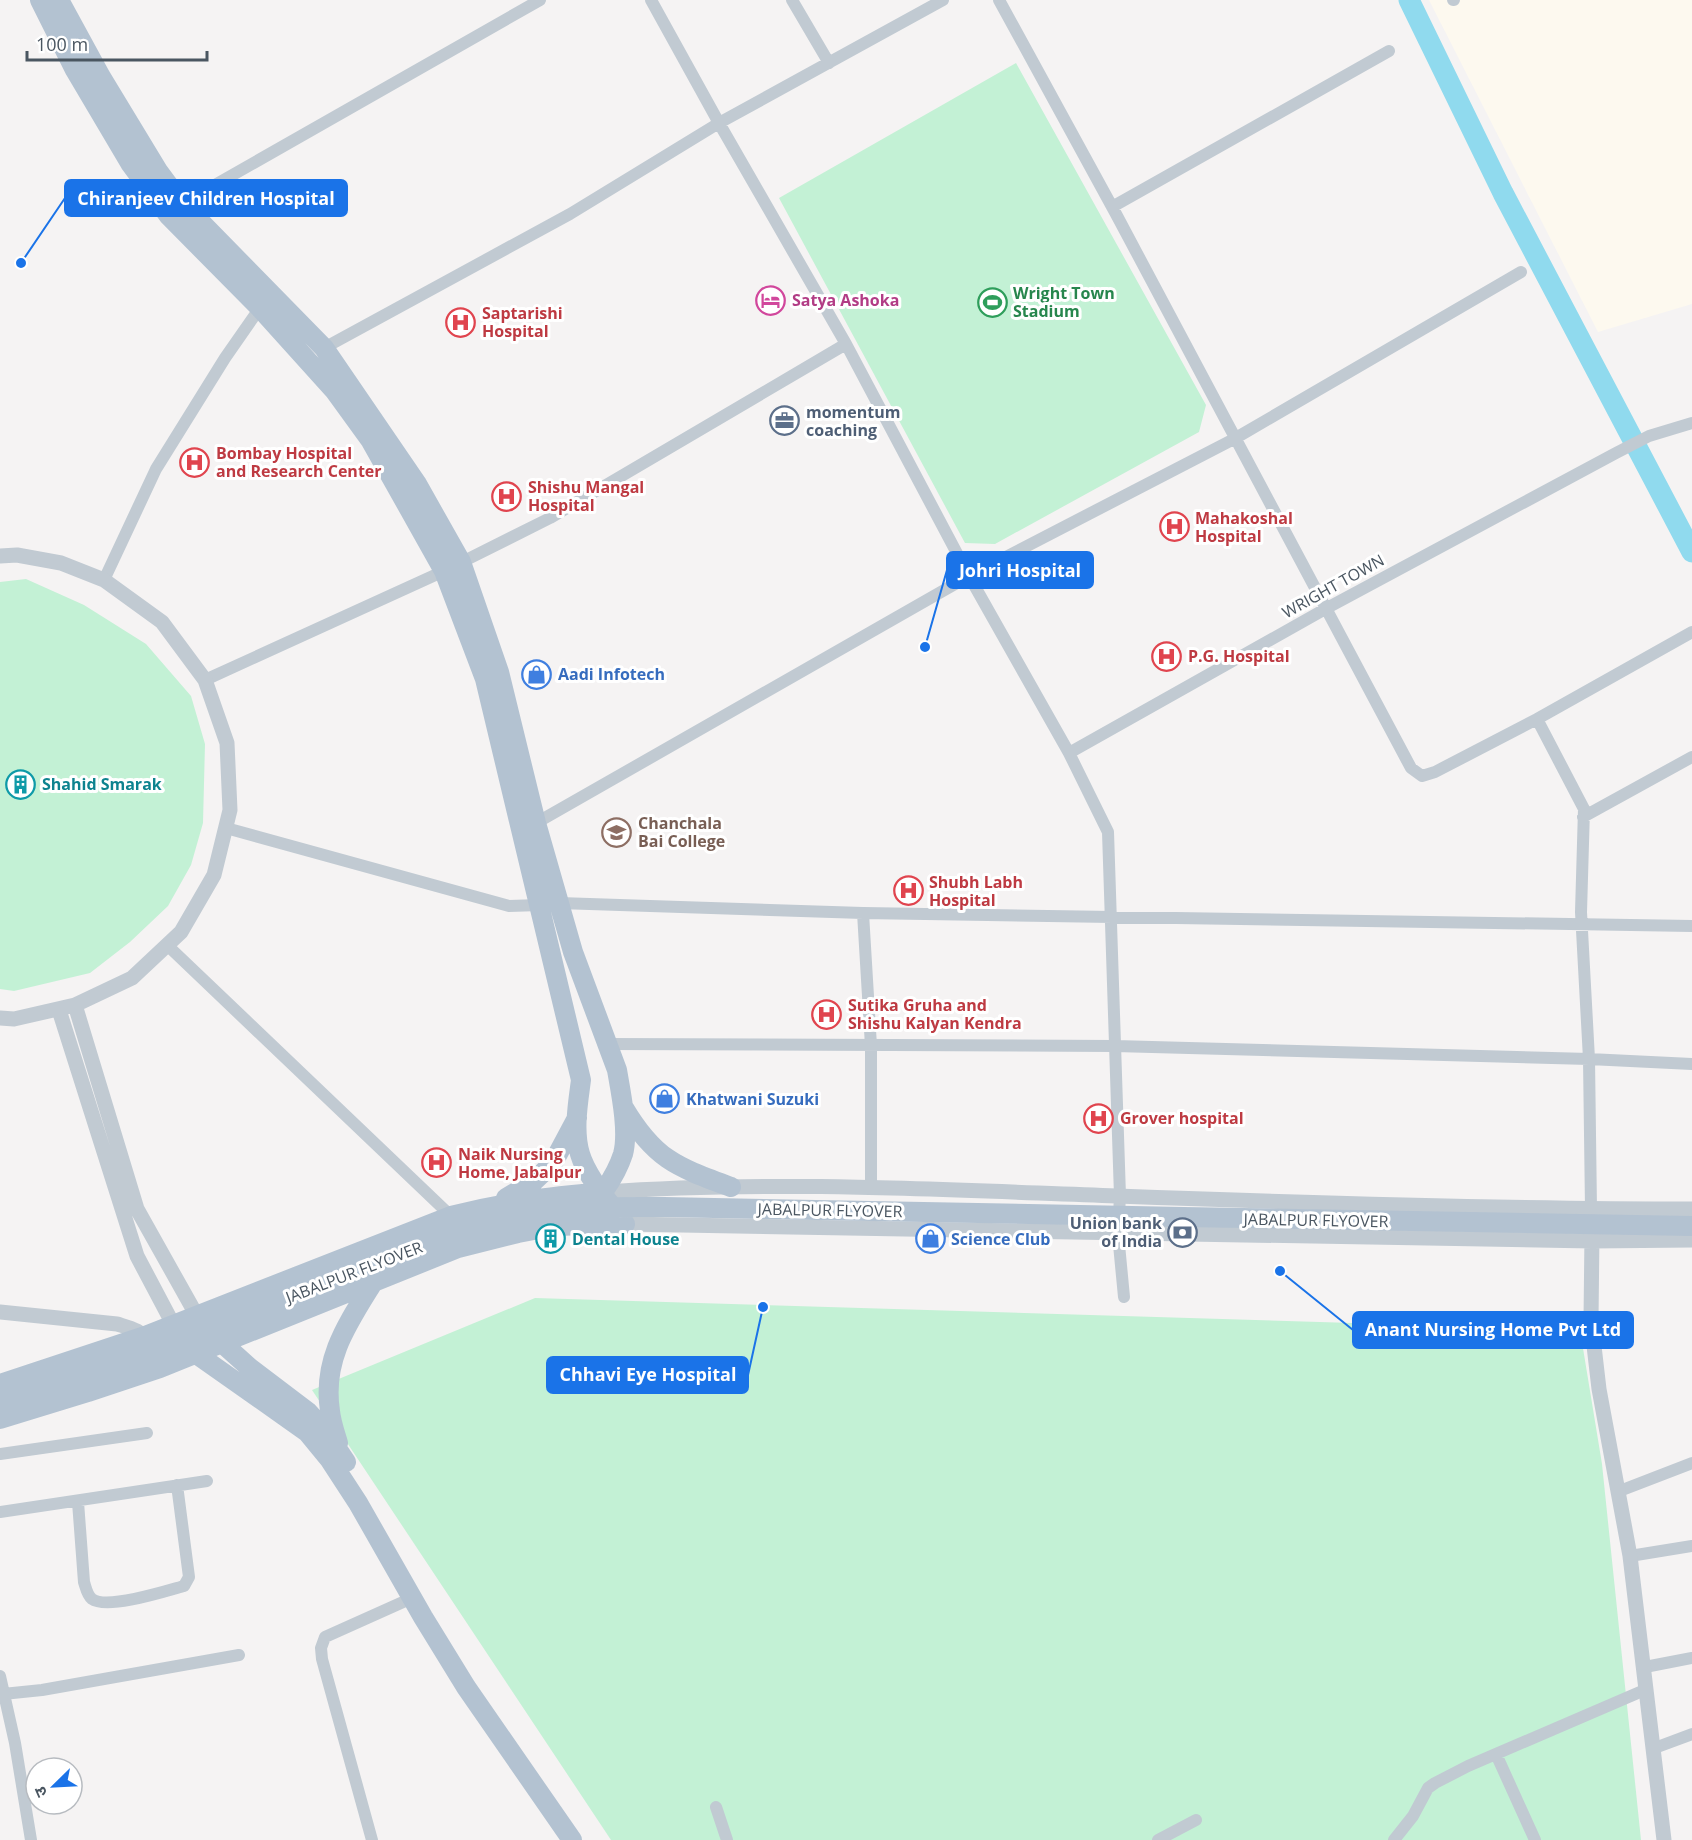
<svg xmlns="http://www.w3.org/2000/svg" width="1692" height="1840" viewBox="0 0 1692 1840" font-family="'Open Sans','Noto Sans Devanagari',sans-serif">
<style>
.commercial{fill:#fdf9ef}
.green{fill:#c3f1d5}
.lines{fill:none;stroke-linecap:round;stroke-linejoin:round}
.river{stroke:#90daee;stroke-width:21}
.minor{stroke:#c1cad2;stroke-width:12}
.tertiary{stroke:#c1cad2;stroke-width:15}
.primary{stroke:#b3c2d1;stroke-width:20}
.labels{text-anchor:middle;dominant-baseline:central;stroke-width:6;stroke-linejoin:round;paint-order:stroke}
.leisure-label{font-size:16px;font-weight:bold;fill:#27864d;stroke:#fff;text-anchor:start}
.hotel-label{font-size:16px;font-weight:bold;fill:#b23c85;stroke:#fff;text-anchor:start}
.health-label{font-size:16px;font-weight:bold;fill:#be3a42;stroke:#fff;text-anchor:start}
.service-label{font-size:16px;font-weight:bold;fill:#4e5e75;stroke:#fff;text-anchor:start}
.street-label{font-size:16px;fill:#4a5661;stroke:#fff}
.shop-label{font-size:16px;font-weight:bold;fill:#366cbe;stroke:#fff;text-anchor:start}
.culture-label{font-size:16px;font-weight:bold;fill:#0d838f;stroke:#fff;text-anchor:start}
.education-label{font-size:16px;font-weight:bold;fill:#785e54;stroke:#fff;text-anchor:start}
.leader{fill:none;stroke:#1a73e8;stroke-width:2}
.callout-dot{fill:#1a73e8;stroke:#fff;stroke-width:2}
.callout{fill:#1a73e8;stroke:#1a73e8;stroke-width:2}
.callout-label{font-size:18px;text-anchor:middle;font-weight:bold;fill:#fff}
</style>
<rect width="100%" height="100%" fill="#f5f3f3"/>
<!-- commercial -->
<path class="commercial" d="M1429,0H1692V304L1598,332Z"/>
<!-- green -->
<path class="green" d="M1016,63L1206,405L1199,432L995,544L965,543L779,198Z
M26,579L84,605L146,644L191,696L205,744L203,823L191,865L168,906L130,942L90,973L14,991L0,989V582Z
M535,1298L1580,1330L1602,1464L1641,1840H611L312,1390Z"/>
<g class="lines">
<!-- river -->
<path class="river" d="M1409,0L1503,193L1692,552"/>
<!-- minor -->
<path class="minor" d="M651,0L719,123L846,344L969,576L1069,753L1108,832L1120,1196L1118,1234L1124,1297
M792,0L829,63
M999,0L1116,214L1411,768L1422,776L1435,772L1537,719L1692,632
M1453,0H1454
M178,206L540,0
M1112,207L1389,51
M324,348L570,214L719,123L943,0
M104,580L156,469L225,358L264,302
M205,680L444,571L550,518L846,344
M1537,719L1584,809L1581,912L1589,1059L1591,1209
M1069,753L1327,608L1616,453L1649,436L1692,423
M1583,817L1692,757
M531,824L536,823L969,576L1234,439L1521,272
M226,828L509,906L540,905
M559,903L863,913L1692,926
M863,913L871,1046V1186
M167,945L451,1216
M606,1044L1115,1046L1589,1059L1692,1064
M0,1454L147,1433
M1617,1492L1692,1463
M78,1502L84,1582C86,1588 87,1595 92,1599C107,1610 166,1591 184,1586L189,1577L177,1485
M0,1512L207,1481
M1630,1556L1692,1546
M1645,1667L1692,1658
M0,1676L15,1743L31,1840
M3,1694L42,1690L239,1655
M1652,1749L1692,1734
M1496,1754L1535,1840
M716,1807L727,1840
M372,1840L322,1659L321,1648L325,1637L412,1598
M1158,1840L1196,1820
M1394,1840L1413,1816L1428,1788L1435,1783L1468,1766L1647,1689"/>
<!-- tertiary -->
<path class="tertiary" d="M0,556L17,555L61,563L104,580L162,622L205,680L227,743L230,810L214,875L181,932L132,978L75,1005L14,1019L0,1018
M75,1005L137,1209L197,1316
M59,1010L137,1256L174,1326
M603,1192C774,1180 946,1190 1117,1196C1309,1203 1501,1209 1692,1209
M625,1224L1592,1241L1692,1240
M1592,1233L1591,1320L1599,1389L1630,1556L1664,1840
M0,1312L117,1324C130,1328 142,1330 148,1343"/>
<!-- primary -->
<path class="primary" d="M40,0L75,70L130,163L169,216L260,308L334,390L371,441L444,571L485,679L581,1080C578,1103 573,1131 580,1154C587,1178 611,1204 625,1224
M59,0L101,77L158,171L181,202L324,348L417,484L461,562L499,672L536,823L573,952L617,1070C621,1093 629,1132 623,1154C614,1182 594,1204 576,1225
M624,1108C655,1160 677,1167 731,1187
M506,1198L533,1182L553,1163L577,1118
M197,1316L221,1342L250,1368L308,1412L326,1432L346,1462
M174,1326L195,1353L307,1432L330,1460L358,1503L423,1617L466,1687L572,1840
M0,1384L145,1336L451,1216C505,1202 548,1197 603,1192
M0,1400C116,1369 227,1321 338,1277C405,1251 474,1222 546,1212C585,1206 625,1207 664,1207C1007,1213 1349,1221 1692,1226
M0,1419L88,1392L160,1368L458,1248L518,1233L555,1226L625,1224
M338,1443C335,1433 331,1422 330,1411C322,1359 348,1323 374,1281"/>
</g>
<!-- icons -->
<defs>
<symbol id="hotel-ring" viewBox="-11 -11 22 22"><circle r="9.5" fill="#fff" stroke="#d1479c" stroke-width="1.5"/><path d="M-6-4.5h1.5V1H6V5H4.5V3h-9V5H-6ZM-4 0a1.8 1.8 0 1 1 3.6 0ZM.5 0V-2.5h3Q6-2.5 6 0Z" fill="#d1479c"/></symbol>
<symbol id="stadium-ring" viewBox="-11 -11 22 22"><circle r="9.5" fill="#fff" stroke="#2e9e5b" stroke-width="1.5"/><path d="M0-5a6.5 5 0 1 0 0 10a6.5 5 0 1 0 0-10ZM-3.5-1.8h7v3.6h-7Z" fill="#2e9e5b"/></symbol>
<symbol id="hospital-ring" viewBox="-11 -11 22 22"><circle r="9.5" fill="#fff" stroke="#e0444e" stroke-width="1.5"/><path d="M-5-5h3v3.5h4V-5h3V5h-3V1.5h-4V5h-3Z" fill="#e0444e"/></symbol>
<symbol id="office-ring" viewBox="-11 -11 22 22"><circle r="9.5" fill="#fff" stroke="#5c6f8a" stroke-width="1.5"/><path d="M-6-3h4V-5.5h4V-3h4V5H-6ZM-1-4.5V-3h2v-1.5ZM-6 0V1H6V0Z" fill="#5c6f8a"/></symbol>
<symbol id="shop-ring" viewBox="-11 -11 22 22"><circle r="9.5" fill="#fff" stroke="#3f7fe0" stroke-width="1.5"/><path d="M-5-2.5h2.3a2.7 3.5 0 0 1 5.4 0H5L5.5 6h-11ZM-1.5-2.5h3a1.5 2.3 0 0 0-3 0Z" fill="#3f7fe0"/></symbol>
<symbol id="building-ring" viewBox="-11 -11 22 22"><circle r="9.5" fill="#fff" stroke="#0f9aa8" stroke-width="1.5"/><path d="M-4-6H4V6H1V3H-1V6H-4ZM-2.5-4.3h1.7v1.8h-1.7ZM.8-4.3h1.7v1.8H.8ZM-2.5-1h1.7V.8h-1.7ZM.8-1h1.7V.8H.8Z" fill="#0f9aa8"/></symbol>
<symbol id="university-ring" viewBox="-11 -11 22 22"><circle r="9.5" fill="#fff" stroke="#8d6e63" stroke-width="1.5"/><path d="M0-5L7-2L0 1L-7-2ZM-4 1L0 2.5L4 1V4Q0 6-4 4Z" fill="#8d6e63"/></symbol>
<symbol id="bank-ring" viewBox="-11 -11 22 22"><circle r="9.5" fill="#fff" stroke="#5c6f8a" stroke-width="1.5"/><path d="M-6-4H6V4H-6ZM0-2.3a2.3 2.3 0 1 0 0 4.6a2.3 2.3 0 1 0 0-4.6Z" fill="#5c6f8a"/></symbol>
</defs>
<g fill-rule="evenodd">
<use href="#hotel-ring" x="754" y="284" width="33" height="33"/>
<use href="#stadium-ring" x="976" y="286" width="33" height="33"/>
<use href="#hospital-ring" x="444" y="306" width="33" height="33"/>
<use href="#office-ring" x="768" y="404" width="33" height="33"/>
<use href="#hospital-ring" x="178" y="446" width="33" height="33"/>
<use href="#hospital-ring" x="490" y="480" width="33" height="33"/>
<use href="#hospital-ring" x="1158" y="510" width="33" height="33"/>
<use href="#hospital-ring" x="1150" y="640" width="33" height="33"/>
<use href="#shop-ring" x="520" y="658" width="33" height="33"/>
<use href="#building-ring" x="4" y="768" width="33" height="33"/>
<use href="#university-ring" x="600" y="816" width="33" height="33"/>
<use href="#hospital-ring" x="892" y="874" width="33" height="33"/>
<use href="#hospital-ring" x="810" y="998" width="33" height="33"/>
<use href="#shop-ring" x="648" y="1082" width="33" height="33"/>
<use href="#hospital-ring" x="1082" y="1102" width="33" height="33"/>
<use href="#hospital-ring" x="420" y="1146" width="33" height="33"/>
<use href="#bank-ring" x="1166" y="1216" width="33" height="33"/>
<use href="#building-ring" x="534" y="1222" width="33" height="33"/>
<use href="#shop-ring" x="914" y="1222" width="33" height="33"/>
</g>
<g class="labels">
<!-- leisure labels -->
<g class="leisure-label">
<text x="1013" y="293">Wright Town<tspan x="1013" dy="18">Stadium</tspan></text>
</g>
<!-- hotel labels -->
<g class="hotel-label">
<text x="792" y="300">Satya Ashoka</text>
</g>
<!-- health labels -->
<g class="health-label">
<text x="482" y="313">Saptarishi<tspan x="482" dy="18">Hospital</tspan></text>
<text x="216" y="453">Bombay Hospital<tspan x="216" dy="18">and Research Center</tspan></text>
<text x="528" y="487">Shishu Mangal<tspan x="528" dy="18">Hospital</tspan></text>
<text x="1195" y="518">Mahakoshal<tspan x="1195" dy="18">Hospital</tspan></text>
<text x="1188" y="656">P.G. Hospital</text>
<text x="929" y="882">Shubh Labh<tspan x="929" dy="18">Hospital</tspan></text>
<text x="848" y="1005">Sutika Gruha and<tspan x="848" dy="18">Shishu Kalyan Kendra</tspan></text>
<text x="1120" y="1118">Grover hospital</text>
<text x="458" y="1154">Naik Nursing<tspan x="458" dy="18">Home, Jabalpur</tspan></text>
</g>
<!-- service labels -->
<g class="service-label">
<text x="806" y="412">momentum<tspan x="806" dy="18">coaching</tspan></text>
<text x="1162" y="1223" text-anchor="end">Union bank<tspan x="1162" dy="18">of India</tspan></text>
</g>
<!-- street labels -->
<g class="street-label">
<text transform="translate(1333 586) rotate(-29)">WRIGHT TOWN</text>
<text transform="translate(830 1210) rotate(1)">JABALPUR FLYOVER</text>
<text transform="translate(1316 1220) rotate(1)">JABALPUR FLYOVER</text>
<text transform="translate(354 1272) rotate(-21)">JABALPUR FLYOVER</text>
</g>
<!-- shop labels -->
<g class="shop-label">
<text x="558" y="674">Aadi Infotech</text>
<text x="686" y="1099">Khatwani Suzuki</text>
<text x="951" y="1239">Science Club</text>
</g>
<!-- culture labels -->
<g class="culture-label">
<text x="42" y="784">Shahid Smarak</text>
<text x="572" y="1239">Dental House</text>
</g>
<!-- education labels -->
<g class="education-label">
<text x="638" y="823">Chanchala<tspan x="638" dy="18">Bai College</tspan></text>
</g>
</g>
<!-- callouts -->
<path class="leader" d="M21 263L65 198M925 647L947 570M1280 1271L1353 1330M763 1307L748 1375"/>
<g class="callout-dot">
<circle cx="21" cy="263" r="6"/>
<circle cx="925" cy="647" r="6"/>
<circle cx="1280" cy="1271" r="6"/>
<circle cx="763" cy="1307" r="6"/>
</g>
<g class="callout">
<rect x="65" y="180" width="282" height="36" rx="6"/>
<rect x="947" y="552" width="146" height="36" rx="6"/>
<rect x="1353" y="1312" width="280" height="36" rx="6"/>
<rect x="547" y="1357" width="201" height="36" rx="6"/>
</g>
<g class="callout-label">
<text x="206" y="205">Chiranjeev Children Hospital</text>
<text x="1020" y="577">Johri Hospital</text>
<text x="1493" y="1336">Anant Nursing Home Pvt Ltd</text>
<text x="648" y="1381">Chhavi Eye Hospital</text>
</g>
<!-- north arrow -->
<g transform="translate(54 1786) rotate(246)"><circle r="28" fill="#ffffff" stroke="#b7bbc0" stroke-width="1.5"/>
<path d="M0-4.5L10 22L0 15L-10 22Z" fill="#1a73e8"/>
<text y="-9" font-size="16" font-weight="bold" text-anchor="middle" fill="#4a5661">उ</text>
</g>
<!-- scale -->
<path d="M27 51v9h180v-9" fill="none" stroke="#4a5661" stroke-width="3"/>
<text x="36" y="51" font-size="18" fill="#4a5661" stroke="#ffffff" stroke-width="4.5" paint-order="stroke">100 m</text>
</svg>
